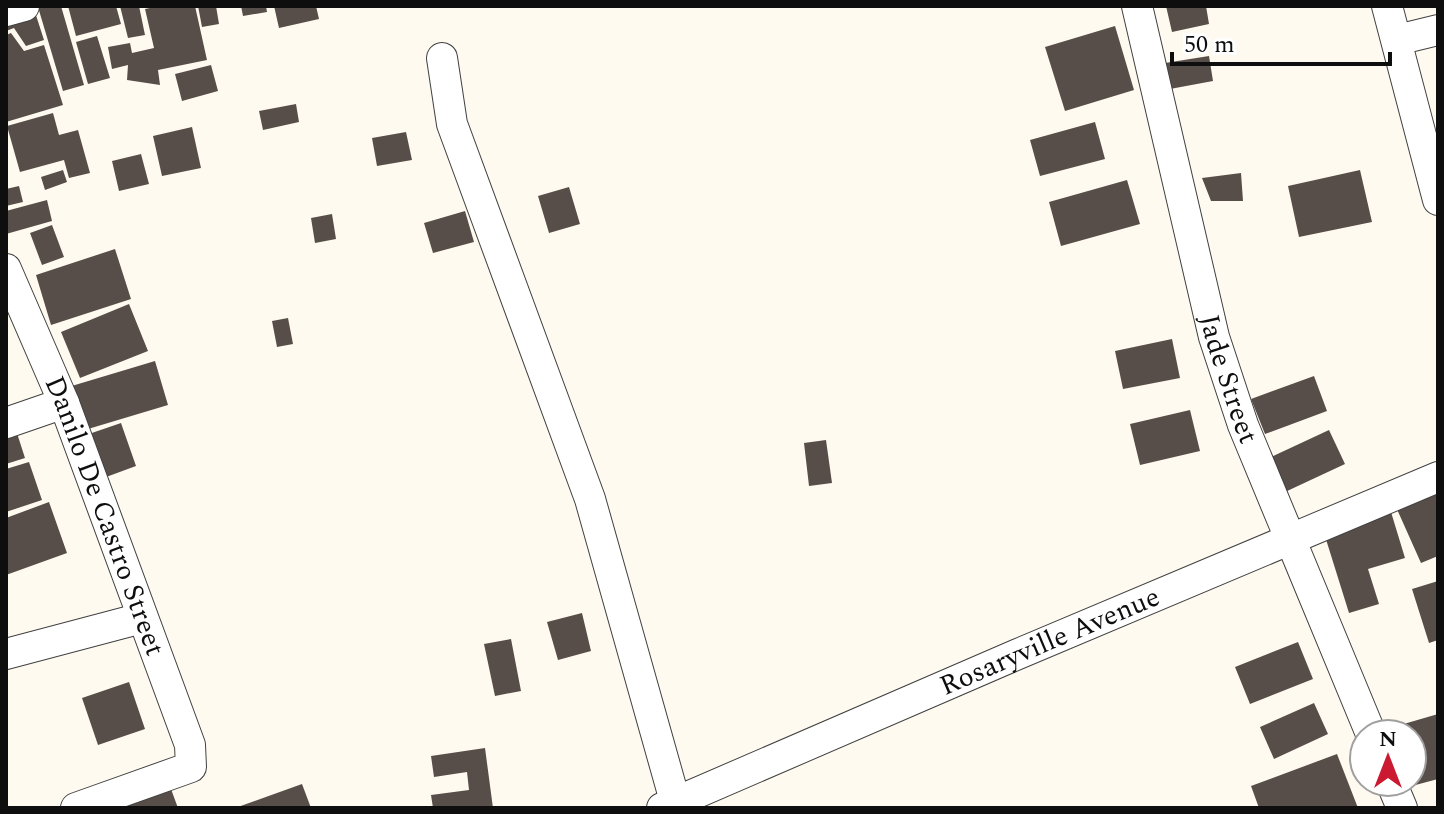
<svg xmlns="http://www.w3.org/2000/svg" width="1444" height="814" viewBox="0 0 1444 814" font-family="Spectral,serif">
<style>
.building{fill:#584e49}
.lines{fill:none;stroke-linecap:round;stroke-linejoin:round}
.minor-casing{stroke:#414141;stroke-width:32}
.minor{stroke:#fff;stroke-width:30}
.labels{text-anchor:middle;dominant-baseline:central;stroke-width:8;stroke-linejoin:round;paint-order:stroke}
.street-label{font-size:28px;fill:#0e0e0e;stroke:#fff}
</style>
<rect width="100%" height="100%" fill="#fffaef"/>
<!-- building -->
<path class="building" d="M6,6H33L44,40L26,46L14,28L6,31Z
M61,6L84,85L63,91L38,7Z
M68,6H116L121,24L76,36Z
M120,6H139L145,35L128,38Z
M160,6H195L207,60L158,70L160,85L127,80L128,65L112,69L108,47L130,43L132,53L154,48L145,9Z
M198,6H216L219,24L202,27Z
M241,6H266L267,12L243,16Z
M274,6H316L319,19L279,28Z
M1166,6H1206L1209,24L1172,32Z
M1115,26L1134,90L1065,111L1045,47Z
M11,33L24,51L44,45L63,105L6,122V35Z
M97,36L110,78L88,84L76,42Z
M1209,56L1213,81L1170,89L1165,63Z
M211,65L218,91L182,101L175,74Z
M296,104L299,122L263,130L259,111Z
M53,113L59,135L78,130L90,173L69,178L64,160L20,172L7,126Z
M1095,122L1105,159L1040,176L1030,140Z
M192,127L201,168L162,176L153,136Z
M406,132L412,160L377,166L372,138Z
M141,154L149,184L119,191L112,161Z
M63,170L67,182L45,190L41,177Z
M1360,170L1372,222L1299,237L1288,186Z
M1241,173L1243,201H1211L1202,178Z
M1127,180L1140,224L1061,246L1049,202Z
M19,186L23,202L6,206V189Z
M569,187L580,224L549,233L538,196Z
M47,200L52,221L6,234V211Z
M465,211L474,242L433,253L424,223Z
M332,214L336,239L315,243L311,218Z
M52,225L64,257L42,265L30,233Z
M115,249L131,299L51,325L36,275Z
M129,304L148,351L80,378L61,332Z
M288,318L293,344L277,347L272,321Z
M1172,339L1180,378L1123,389L1115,351Z
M155,361L168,405L78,432L65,388Z
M1314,376L1327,411L1265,434L1251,399Z
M1190,410L1200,451L1140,465L1130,424Z
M121,423L136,466L98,480L83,436Z
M15,427L25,458L6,464V430Z
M1329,430L1345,464L1285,492L1269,458Z
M826,440L832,483L809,486L804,443Z
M29,462L42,500L6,512V469Z
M1438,488V556L1421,563L1396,507Z
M49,502L67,553L6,575V518Z
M1391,512L1405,558L1368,569L1379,604L1349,613L1324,533Z
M1438,581V640L1429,643L1412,589Z
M582,613L591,651L558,660L547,622Z
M511,639L521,691L495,696L484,644Z
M1298,642L1313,679L1250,704L1235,667Z
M129,682L145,729L98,745L82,698Z
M1314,703L1328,734L1274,759L1260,727Z
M1438,714V779L1408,787L1406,782H1412V734H1392L1390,728Z
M485,748L493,808H433L431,795L469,790L467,772L434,777L431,756Z
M1337,754L1358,808H1259L1251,786Z
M168,781L178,808H93Z
M302,784L311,808H235Z"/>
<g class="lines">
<defs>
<g id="minor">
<path id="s1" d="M1137,6L1214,337L1243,425L1371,734"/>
<path d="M1387,6L1438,200"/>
<path d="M6,11L24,6"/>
<path d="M1397,40L1438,30"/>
<path d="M442,58L452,124L590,499L675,801"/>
<path id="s2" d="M6,269L64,403L190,745L191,767L76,808"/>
<path d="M6,423L64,403"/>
<path d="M6,654L142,618"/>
<path d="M1391,782L1402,808"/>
<path id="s3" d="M662,808L1018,654L1438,477"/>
</g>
</defs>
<!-- minor casing -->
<use href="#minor" class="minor-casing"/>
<!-- minor -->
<use href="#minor" class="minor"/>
</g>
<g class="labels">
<!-- street labels -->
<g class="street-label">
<text stroke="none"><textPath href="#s1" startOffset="384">Jade Street</textPath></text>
<text stroke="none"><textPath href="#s2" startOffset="266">Danilo De Castro Street</textPath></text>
<text stroke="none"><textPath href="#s3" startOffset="422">Rosaryville Avenue</textPath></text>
</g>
</g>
<!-- border -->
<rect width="1444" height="814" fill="none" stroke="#0e0e0e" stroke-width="16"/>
<!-- north arrow -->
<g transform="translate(1388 758)"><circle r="38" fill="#ffffff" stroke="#9f9f9f" stroke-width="2"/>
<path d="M0-6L14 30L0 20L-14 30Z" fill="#cb1931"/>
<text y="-12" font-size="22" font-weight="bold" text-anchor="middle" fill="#0e0e0e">N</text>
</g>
<!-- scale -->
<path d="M1172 52v12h218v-12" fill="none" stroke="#0e0e0e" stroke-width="4"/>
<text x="1184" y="52" font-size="24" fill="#0e0e0e" stroke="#ffffff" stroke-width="6" paint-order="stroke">50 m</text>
</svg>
